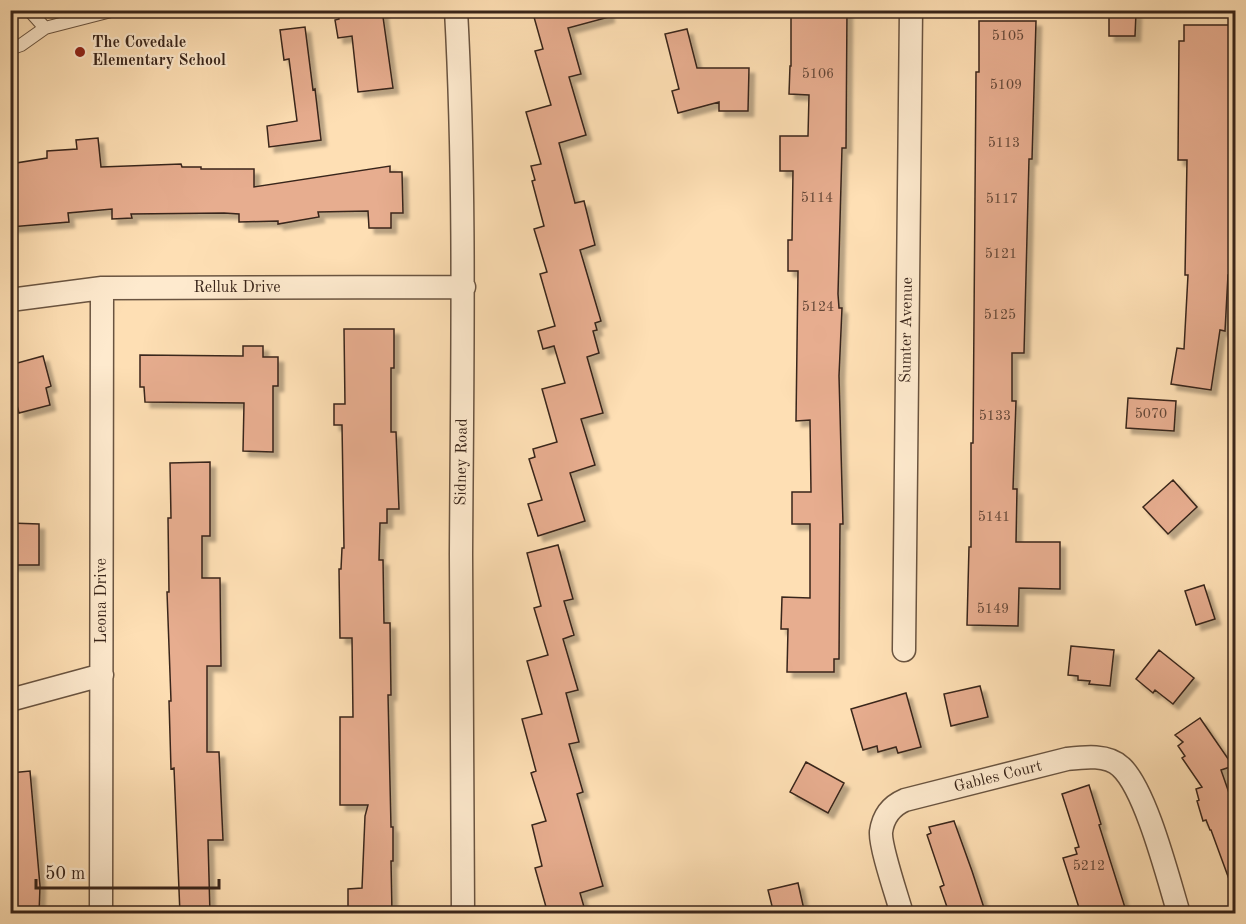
<svg xmlns="http://www.w3.org/2000/svg" width="1246" height="924" viewBox="0 0 1246 924" font-family="'Old Standard TT',serif">
<style>
.building{fill:#e7ad8f;stroke:#39251a;stroke-width:1.5;filter:url(#shadow)}
.lines{fill:none;stroke-linecap:round;stroke-linejoin:round}
.service-casing{stroke:#6a5440;stroke-width:14}
.minor-casing{stroke:#6a5440;stroke-width:25}
.service{stroke:#feeace;stroke-width:12}
.minor{stroke:#feeace;stroke-width:22}
.poi-dot{fill:#8f2418;stroke:#feeace;stroke-width:2}
.labels{text-anchor:middle;dominant-baseline:central;stroke-width:4.5;stroke-linejoin:round;paint-order:stroke}
.number-label{font-size:14px;fill:#644737}
.poi-label{font-size:16px;font-weight:bold;fill:#39251a;stroke:#feeace;text-anchor:start}
.street-label{font-size:16px;fill:#39251a;stroke:#feeace}
</style>
<defs>
<filter id="shadow"><feDropShadow dx="5.5" dy="5.5" stdDeviation="1.5" flood-color="#0004"/></filter>
</defs>
<rect width="100%" height="100%" fill="#fedfb4"/>
<filter id="stains"><feTurbulence type="fractalNoise" baseFrequency=".00333" numOctaves="4"/><feColorMatrix values="0 0 0 0 .2 0 0 0 0 .09 0 0 0 0 .02 0 0 0 .5 -.17"/></filter>
<radialGradient id="worn" r=".72"><stop offset=".6" stop-color="#630" stop-opacity="0"/><stop offset="1" stop-color="#630" stop-opacity=".3"/></radialGradient>
<!-- building -->
<path class="building" d="M337,10H382L393,88L358,92L352,36L338,38L335,20L339,19Z
M532,10H608L609,17L568,28L581,74L569,77L586,135L559,143L575,203L584,201L595,245L580,250L601,321L595,323L597,330L593,331L599,353L587,357L603,413L581,419L595,465L570,473L585,521L538,536L528,504L542,500L529,459L535,457L533,449L557,442L542,389L565,383L554,346L543,349L538,331L555,326L540,274L547,272L534,229L544,226L532,181L535,180L531,166L541,164L526,112L551,105L535,51L543,49Z
M791,10H847L846,148H842L838,294L839,308H842L839,376L843,524H840L839,659H834V672H787L788,629H781L782,597L810,598V524H792V492H811L810,420L796,421L798,271H788V240H792L793,171H780V136H808L809,95L789,94L790,66H791Z
M1109,12L1136,13L1135,36H1109Z
M979,21H1036L1032,159H1029L1024,353H1012V401H1016L1013,489H1017L1016,542H1060V589L1019,588L1018,626L967,625L969,547H971V443H973L976,72H979Z
M1184,25H1236L1232,188H1236V220H1233L1232,275H1228L1225,331L1220,330L1211,390L1171,384L1177,348L1184,349L1188,275H1185L1187,160H1178L1179,41H1184Z
M305,27L313,90L315,89L321,140L269,147L267,126L297,121L289,59L284,60L280,30Z
M687,29L697,68H749L748,111H719V102L678,113L672,91L679,89L665,34Z
M98,138L101,167L181,164L182,167H201V169H254V187L390,166V172H402L403,213H391V228H369L368,211L318,212L319,217L278,224V221L239,222V214L224,213L131,214L132,218L112,219V209L68,213L69,222L10,227V164L47,158V151L77,149L76,140Z
M344,329H394V368H391V432H396L399,509H387V523H380L379,560H383L384,623H390L391,695H388L391,827H393V861H391L392,914H348V889L362,888L365,816L368,805H340V717H353L352,638H340L339,569H341L342,548H344L342,425H334V404H345Z
M243,346H263V357H278V386H273V452L243,451L244,403L145,402L144,387H140V355L243,356Z
M43,356L51,386L46,388L50,405L19,413L10,379V365Z
M1128,398L1176,401L1174,431L1126,428Z
M210,462V536H202V578H220L221,666H207V752H219L223,840H208L210,914H180L174,768L171,769L169,701H171L167,592H169L168,518H171L170,463Z
M1173,480L1197,507L1168,534L1143,507Z
M10,523L39,524V565H10Z
M558,545L573,599L564,601L574,635L563,639L578,690L566,693L579,742L569,744L583,792L577,794L603,886L580,893L586,914H548L535,868L542,866L532,825L546,821L531,773L536,771L522,719L542,714L527,661L548,655L534,608L541,606L527,553Z
M1204,585L1215,619L1196,625L1185,591Z
M1071,646L1114,650L1110,686L1089,684L1090,681L1078,680V676L1068,675Z
M1159,650L1194,678L1173,704L1155,690L1153,693L1136,679Z
M980,686L988,717L951,726L944,694Z
M906,693L921,747L898,753L896,747L878,752L877,746L863,750L851,709Z
M1200,718L1233,766L1221,770L1236,813V890H1233L1211,830H1210L1206,820L1203,821L1197,801L1199,800L1196,789L1202,787L1182,758L1185,756L1178,746L1183,742L1175,735Z
M806,762L844,783L828,813L790,792Z
M30,771L40,886L39,914H10V773Z
M1089,785L1101,824L1099,825L1127,914H1081L1063,858L1077,854L1075,848L1079,847L1062,794Z
M954,821L972,871L986,914H951L949,907H947L940,887L944,885L927,835L931,833L929,827Z
M798,883L805,914H774L768,890Z"/>
<g class="lines">
<defs>
<path id="service" d="M29,10L45,28
M10,49L21,45L45,28L115,10"/>
<path id="minor" d="M456,10C466,192 462,373 461,555C461,674 463,794 463,914
M10,300L102,288L464,287
M904,650L911,10
M10,700L102,675
M101,914L102,288
M902,914C897,896 880,847 881,832C883,817 891,806 905,800L1067,759C1084,757 1108,754 1121,767C1146,790 1168,878 1179,914"/>
</defs>
<!-- service casing -->
<use href="#service" class="service-casing"/>
<!-- minor casing -->
<use href="#minor" class="minor-casing"/>
<!-- service -->
<use href="#service" class="service"/>
<!-- minor -->
<use href="#minor" class="minor"/>
</g>
<!-- markers -->
<circle class="poi-dot" cx="80" cy="52" r="6"/>
<g class="labels">
<!-- number labels -->
<g class="number-label">
<text x="1008" y="36">5105</text>
<text x="818" y="74">5106</text>
<text x="1006" y="85">5109</text>
<text x="1004" y="143">5113</text>
<text x="817" y="198">5114</text>
<text x="1002" y="199">5117</text>
<text x="1001" y="254">5121</text>
<text x="818" y="307">5124</text>
<text x="1000" y="315">5125</text>
<text x="1151" y="414">5070</text>
<text x="995" y="416">5133</text>
<text x="994" y="517">5141</text>
<text x="993" y="609">5149</text>
<text x="1089" y="866">5212</text>
</g>
<!-- poi labels -->
<g class="poi-label">
<text x="92" y="43">The Covedale<tspan x="92" dy="18">Elementary School</tspan></text>
</g>
<!-- street labels -->
<g class="street-label">
<text x="237" y="288">Relluk Drive</text>
<text transform="translate(907 330) rotate(-89)">Sumter Avenue</text>
<text transform="translate(462 462) rotate(-89)">Sidney Road</text>
<text transform="translate(102 601) rotate(-90)">Leona Drive</text>
<text transform="translate(998 777) rotate(-14)">Gables Court</text>
</g>
</g>
<!-- margin -->
<rect width="1246" height="924" fill="none" stroke="#fedfb4" stroke-width="36"/>
<rect x="12" y="12" width="1222" height="900" fill="none" stroke="#39251a" stroke-width="3"/>
<rect x="18" y="18" width="1210" height="888" fill="none" stroke="#39251a" stroke-width="1.5"/>
<!-- scale -->
<path d="M36 879v9h183v-9" fill="none" stroke="#39251a" stroke-width="3"/>
<text x="45" y="879" font-size="18" fill="#39251a" stroke="#feeace" stroke-width="4.5" paint-order="stroke">50 m</text>
<rect width="100%" height="100%" filter="url(#stains)"/>
<rect width="100%" height="100%" fill="url(#worn)"/>
</svg>
